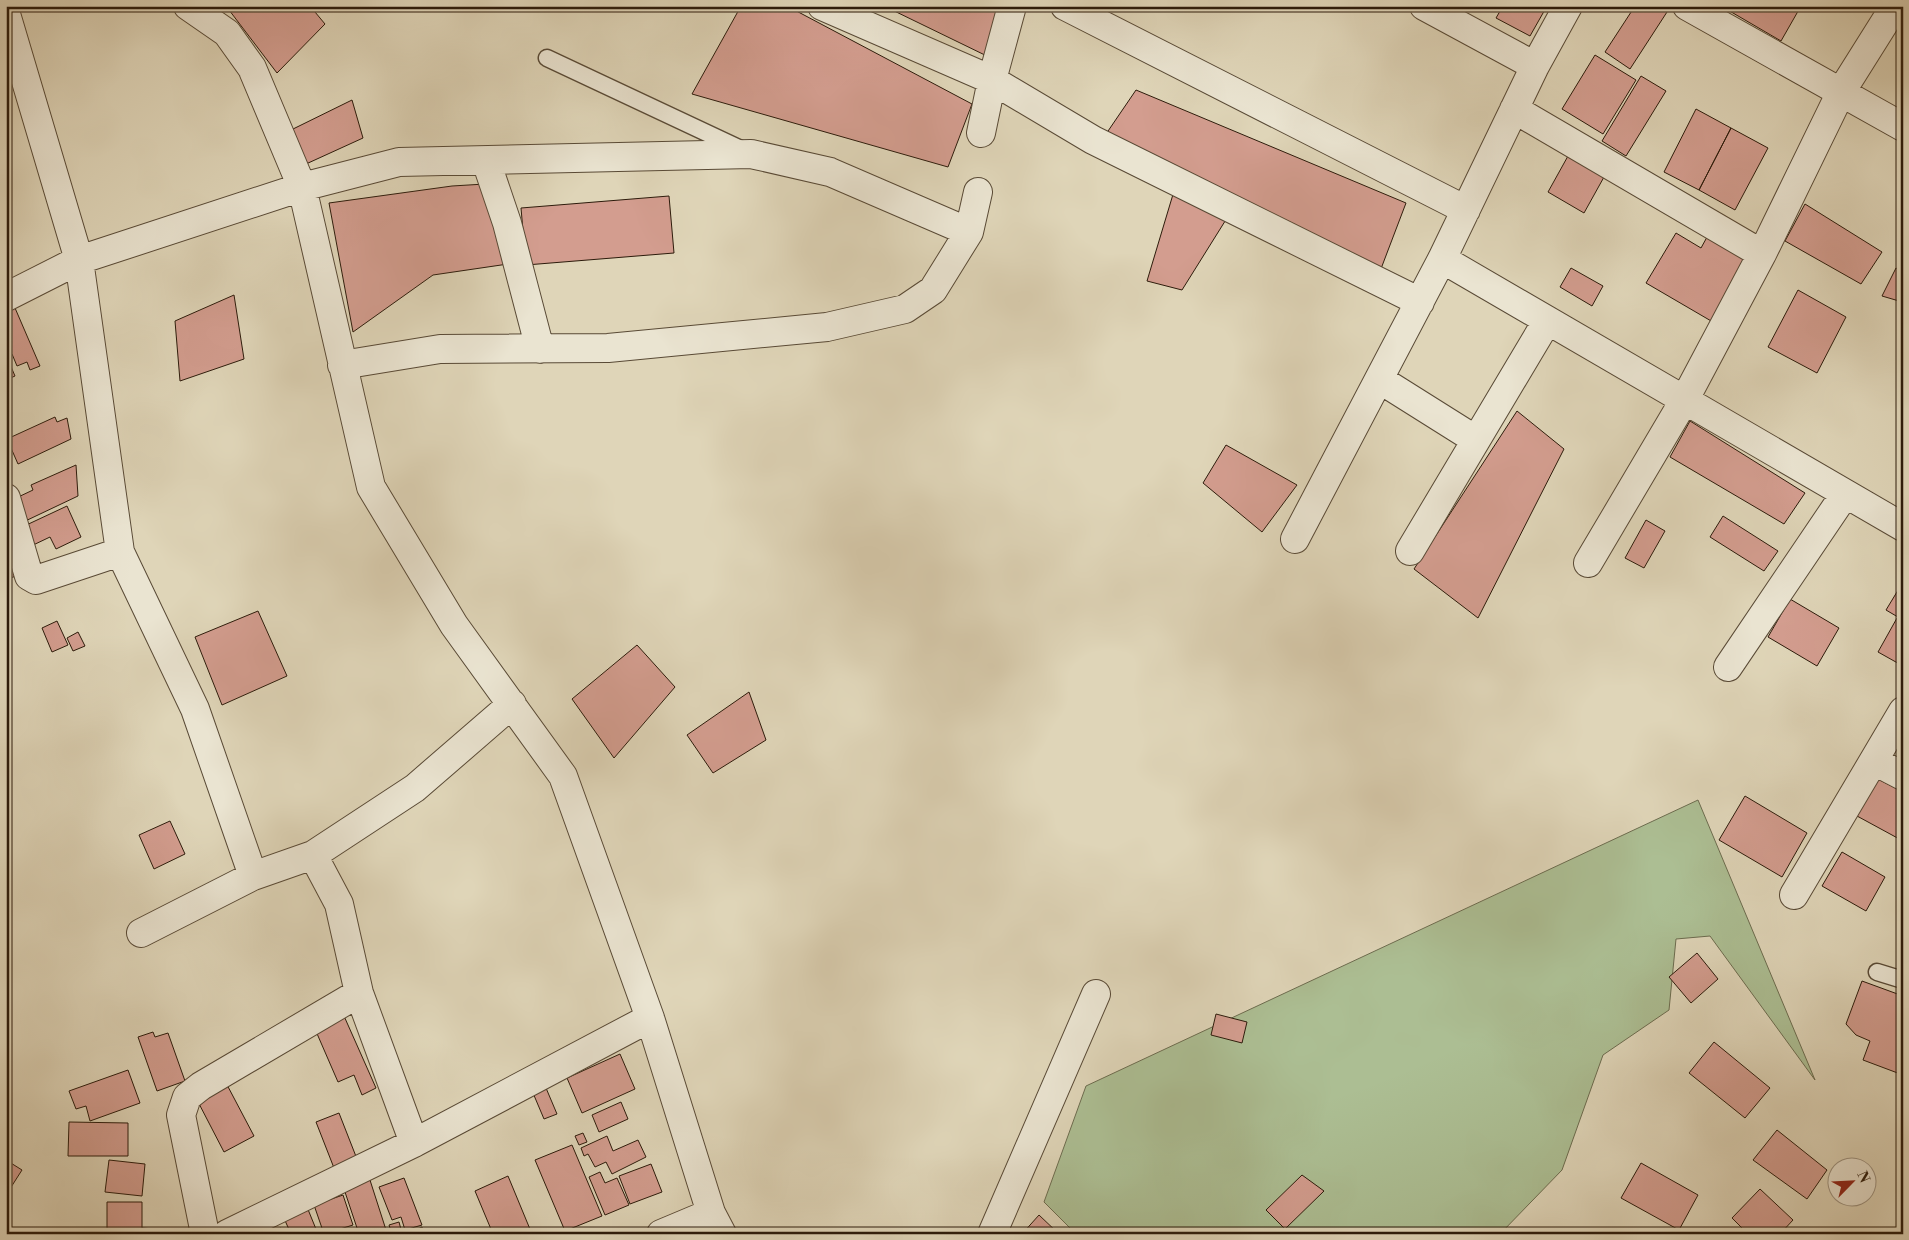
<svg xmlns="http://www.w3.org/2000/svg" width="1909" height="1240" viewBox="0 0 1909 1240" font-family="'Libre Bodoni',serif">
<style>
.green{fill:#acbe93;stroke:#6c6c4f}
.building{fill:#d39d8f;stroke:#2c1b0b}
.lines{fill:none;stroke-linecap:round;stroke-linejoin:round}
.service-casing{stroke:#594a36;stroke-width:19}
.minor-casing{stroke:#594a36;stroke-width:30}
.service{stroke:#eae4d1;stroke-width:16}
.minor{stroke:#eae4d1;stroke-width:28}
</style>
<rect width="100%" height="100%" fill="#dfd5b8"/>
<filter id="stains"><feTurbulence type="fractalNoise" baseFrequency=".004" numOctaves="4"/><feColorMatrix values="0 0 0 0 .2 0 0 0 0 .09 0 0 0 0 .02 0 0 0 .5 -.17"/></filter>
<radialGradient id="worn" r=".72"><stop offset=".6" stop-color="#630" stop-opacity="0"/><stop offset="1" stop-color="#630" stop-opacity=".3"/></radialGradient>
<!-- green -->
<path class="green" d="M1698,800L1815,1080L1710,936L1676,939L1669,1010L1603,1055L1562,1170L1500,1234H1076L1044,1202L1086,1086Z"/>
<!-- building -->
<path class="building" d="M226,6H310L325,24L277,73Z
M741,6H787L972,104L948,167L692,94Z
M884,6H1007L991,58Z
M1503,6H1547L1530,36L1496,18Z
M1635,6H1659L1667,12L1630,69L1605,52Z
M1721,6H1801L1781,41Z
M1595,55L1636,80L1603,134L1562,109Z
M1641,76L1666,91L1626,156L1602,141Z
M1136,90L1406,203L1379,274L1106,134Z
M352,100L363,138L306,164L291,130Z
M1696,109L1731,128L1699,190L1664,172Z
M1731,128L1768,148L1735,210L1699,190Z
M1568,156L1604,177L1584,213L1548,192Z
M485,184L508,264L433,275L353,332L329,203L452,186Z
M1174,191L1227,218L1182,290L1147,281Z
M669,196L674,253L526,265L521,208Z
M1805,204L1882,252L1861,284L1785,241Z
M1712,228L1758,255L1718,325L1646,283L1676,233L1701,248Z
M1571,268L1603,286L1592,306L1560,287Z
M1896,268L1903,272V292L1899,301L1882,296Z
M1798,290L1846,317L1817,373L1768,347Z
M234,295L244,359L180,381L175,321Z
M12,301L40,366L30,370L27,362L17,366L12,354L7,356L6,354V304Z
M9,362L15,376L6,380V364Z
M1517,411L1564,449L1478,618L1414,569Z
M55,417L57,422L67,418L71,439L18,464L7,439Z
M1690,421L1805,493L1784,524L1670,457Z
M1226,445L1297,485L1262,532L1203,483Z
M76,465L78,496L19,524L14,499L33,490L31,485Z
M67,506L81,537L56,549L50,537L29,547L20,528Z
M1723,516L1778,551L1764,571L1710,537Z
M1646,520L1665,531L1644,568L1625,558Z
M6,547L18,575L6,580Z
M1903,582V620L1886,610Z
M1790,599L1839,628L1817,666L1768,637Z
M258,611L287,676L222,705L195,637Z
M1897,618L1903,621V666L1878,652Z
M57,621L68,645L52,652L42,628Z
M78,632L85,646L73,651L67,638Z
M637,645L675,687L614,758L572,699Z
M749,692L766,740L713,773L687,735Z
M1876,778L1903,792V841L1857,816Z
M1745,796L1807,833L1782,877L1719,840Z
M170,821L185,854L154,869L139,835Z
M1842,852L1885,877L1866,911L1822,886Z
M1697,953L1718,979L1691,1003L1669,977Z
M1862,981L1903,996V1075L1863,1060L1870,1041L1856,1035L1846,1024Z
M1216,1014L1247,1022L1242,1043L1211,1035Z
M344,1016L376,1088L362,1095L354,1075L338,1082L315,1029Z
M153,1032L155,1037L168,1033L185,1081L157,1091L138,1037Z
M1714,1042L1770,1088L1745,1118L1689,1073Z
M620,1054L635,1089L582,1113L567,1078Z
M128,1070L140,1103L90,1121L86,1106L76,1109L69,1091Z
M225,1081L254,1136L224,1152L195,1096Z
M546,1088L557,1114L544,1119L533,1093Z
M621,1102L628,1119L599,1132L592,1115Z
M339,1113L357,1159L334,1168L316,1122Z
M69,1122L128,1123V1156H68Z
M1777,1130L1827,1170L1807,1199L1753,1160Z
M583,1133L587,1142L579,1145L575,1136Z
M607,1136L613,1151L638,1140L646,1157L612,1174L606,1162L595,1167L588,1154L584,1156L581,1148Z
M572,1145L602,1216L565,1231L535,1160Z
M6,1160L22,1170L6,1195Z
M109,1160L145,1164L142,1196L105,1192Z
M1641,1163L1698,1195L1679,1230L1621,1198Z
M651,1164L662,1192L630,1204L619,1176Z
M600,1172L605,1183L617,1178L629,1205L605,1215L589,1177Z
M1302,1175L1324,1191L1285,1229L1266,1210Z
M508,1176L532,1234H493L475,1191Z
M369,1177L387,1233L359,1234L343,1186Z
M404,1178L422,1225L405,1230L401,1217L392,1220L379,1187Z
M1760,1189L1793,1220L1780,1234H1748L1732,1218Z
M343,1195L353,1225L324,1234L314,1205Z
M107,1202H142V1228L155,1229V1234H107Z
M307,1207L318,1234H291L283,1216Z
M1039,1215L1059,1234H1022Z
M399,1222L402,1233L392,1234L389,1225Z
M422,1227L425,1234H408Z
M281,1228L283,1234H265Z"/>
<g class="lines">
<defs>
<path id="service" d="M547,58L743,150
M1877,972L1903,980"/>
<path id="minor" d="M188,6L227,33L252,68L302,187L371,487L454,625L563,776L650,1018L711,1213L722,1234
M822,6L992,80L1093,140L1420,302
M1065,6L1466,210
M1424,6L1535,66
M1687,6L1903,127
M6,14L79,260L120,552L195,709L253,876
M1514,109L1762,254
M981,133L992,80L1012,6
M486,161L507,223L540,349
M1442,259L1903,527
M6,297L79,260L302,187L399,162L751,154L830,172L969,232
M342,365L440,349L608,348L827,327L905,309L933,290L969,232L978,192
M1379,379L1476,440
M6,498L29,576L36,580L120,552
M1295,539L1442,259L1535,66L1568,6
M1410,551L1547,321
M1588,563L1685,399L1762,254L1841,92L1895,6
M1728,667L1845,494
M1874,761L1903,776
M313,855L339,904L359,993L414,1143
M1794,895L1903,711
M141,933L253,876L313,855L415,788L512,704
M205,1234L181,1115L187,1097L201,1086L359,993
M227,1234L414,1143L650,1018
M661,1234L711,1213
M992,1234L1096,994"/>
</defs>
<!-- service casing -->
<use href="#service" class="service-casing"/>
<!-- minor casing -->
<use href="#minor" class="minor-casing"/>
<!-- service -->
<use href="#service" class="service"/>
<!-- minor -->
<use href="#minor" class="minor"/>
</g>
<!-- margin -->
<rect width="1909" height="1240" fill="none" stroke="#dfd5b8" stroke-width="25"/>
<rect x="8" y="8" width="1894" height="1225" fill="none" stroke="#2c1b0b" stroke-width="2.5"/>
<rect x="12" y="12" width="1884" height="1215" fill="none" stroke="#2c1b0b"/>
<!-- north arrow -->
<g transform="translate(1852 1182) rotate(66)"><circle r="24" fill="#eae4d1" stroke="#9e9482"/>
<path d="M0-4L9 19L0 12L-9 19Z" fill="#8f2418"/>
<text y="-8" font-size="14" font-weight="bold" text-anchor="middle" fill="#2c1b0b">N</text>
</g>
<rect width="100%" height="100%" filter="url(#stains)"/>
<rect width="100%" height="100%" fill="url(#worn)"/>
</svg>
